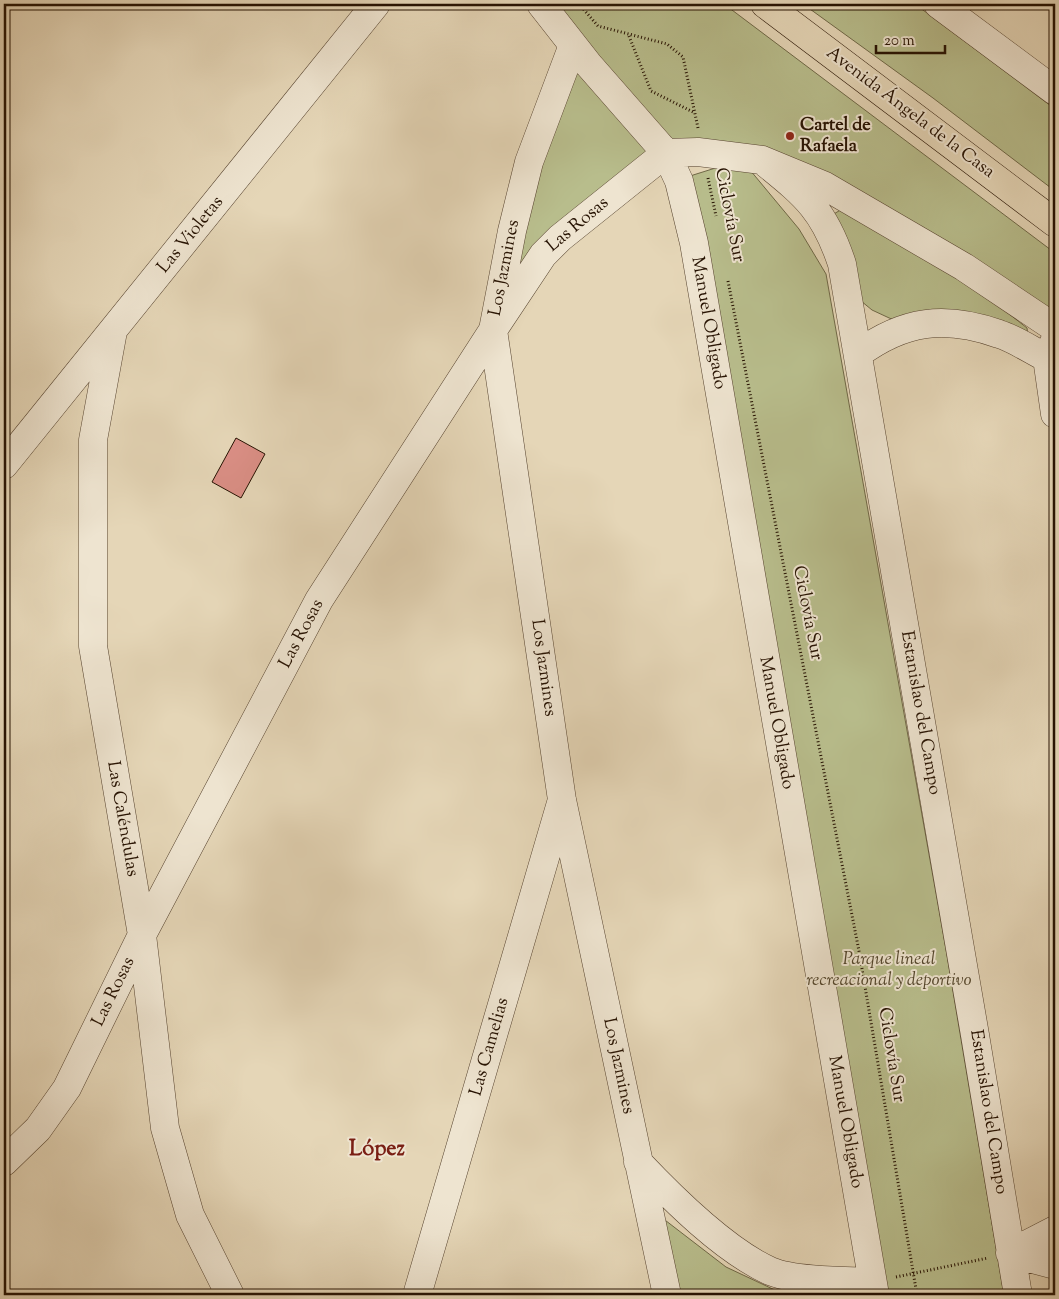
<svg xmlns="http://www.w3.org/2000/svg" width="1059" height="1299" viewBox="0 0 1059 1299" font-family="'Sorts Mill Goudy',serif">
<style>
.green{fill:#b8bd8c;stroke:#6f6847}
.building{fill:#db8f86;stroke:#261202}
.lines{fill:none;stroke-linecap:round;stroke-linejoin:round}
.minor-casing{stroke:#56432f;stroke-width:29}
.major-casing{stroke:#261202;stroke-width:29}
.path{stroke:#261202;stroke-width:3;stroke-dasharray:1 2.5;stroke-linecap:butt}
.minor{stroke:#eee4d0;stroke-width:28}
.major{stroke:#e5d6b7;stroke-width:28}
.poi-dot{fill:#8f2418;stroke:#eee4d0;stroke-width:2}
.labels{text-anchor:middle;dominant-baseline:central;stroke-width:4;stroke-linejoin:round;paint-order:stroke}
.street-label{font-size:18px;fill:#261202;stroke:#eee4d0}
.poi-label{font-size:18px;font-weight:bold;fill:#261202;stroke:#eee4d0;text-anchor:start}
.park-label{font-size:18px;font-style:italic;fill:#52452b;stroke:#eee4d0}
.district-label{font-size:22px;font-weight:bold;fill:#7a1f14;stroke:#eee4d0}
</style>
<rect width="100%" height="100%" fill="#e5d6b7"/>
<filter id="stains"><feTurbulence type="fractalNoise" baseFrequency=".004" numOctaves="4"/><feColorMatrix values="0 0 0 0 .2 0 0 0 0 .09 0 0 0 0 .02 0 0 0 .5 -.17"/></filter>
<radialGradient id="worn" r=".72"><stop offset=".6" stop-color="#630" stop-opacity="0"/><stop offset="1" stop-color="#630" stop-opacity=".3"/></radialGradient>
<!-- green -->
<path class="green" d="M552,4H724L1055,253V315L885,210L666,144Z
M803,4H915L1055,109V191L933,98Z
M562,37L659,154L502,310Z
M725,165L750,170L799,229L826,274L946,950L1004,1295H883L690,176Z
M844,208L975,287L1027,328L1029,344L900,323L872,310L855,296L832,215Z
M661,1217L726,1267L777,1291L773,1295H677Z"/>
<!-- building -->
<path class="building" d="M236,438L265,454L241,498L212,482Z"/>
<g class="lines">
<defs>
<path id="minor" d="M541,4L588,64L666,153L679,181L694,243L875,1295
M938,4L1055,91
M573,45L529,162L512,231L493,330L562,800L667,1295
M666,153L698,152L762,160L825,186L964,267L1055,328
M762,160C805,195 824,209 842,264L975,1035L1018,1295
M113,331L93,440V646L142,935L165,1128L190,1215L230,1295
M1054,342L1047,358L1055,414
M858,354C904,320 945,315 999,334C1015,339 1031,350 1047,358
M4,465L376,4
M4,1162L38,1129L67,1088L142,935L319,600L493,330L543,255L560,238L666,153
M638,1162C673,1199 724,1250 770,1271C793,1281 846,1281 872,1282
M1010,1253L1055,1230
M1010,1253L1055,1265
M417,1295L561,803"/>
<path id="major" d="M765,4L1055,223"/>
</defs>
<!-- minor casing -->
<use href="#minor" class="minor-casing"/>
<!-- major casing -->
<use href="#major" class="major-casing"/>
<!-- path -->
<path class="path" d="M579,4L598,26L667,44L683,57L698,128
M629,36L651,91L695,113
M708,178L716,216
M728,281L859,951L917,1295
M896,1277L988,1258"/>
<!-- minor -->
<use href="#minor" class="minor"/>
<!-- major -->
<use href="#major" class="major"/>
</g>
<!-- markers -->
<circle class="poi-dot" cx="790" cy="136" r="5"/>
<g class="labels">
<!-- street labels -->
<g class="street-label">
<text transform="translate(910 113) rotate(37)">Avenida Ángela de la Casa</text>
<text transform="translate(729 215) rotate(79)">Ciclovía Sur</text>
<text transform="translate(578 225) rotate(-40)">Las Rosas</text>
<text transform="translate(191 235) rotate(-51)">Las Violetas</text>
<text transform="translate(505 268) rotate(-79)">Los Jazmines</text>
<text transform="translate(708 323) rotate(80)">Manuel Obligado</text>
<text transform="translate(807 613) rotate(79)">Ciclovía Sur</text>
<text transform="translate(302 634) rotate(-62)">Las Rosas</text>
<text transform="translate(543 668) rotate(82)">Los Jazmines</text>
<text transform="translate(920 713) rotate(80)">Estanislao del Campo</text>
<text transform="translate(776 723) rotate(80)">Manuel Obligado</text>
<text transform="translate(122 819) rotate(80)">Las Caléndulas</text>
<text transform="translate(114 992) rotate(-64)">Las Rosas</text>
<text transform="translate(490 1047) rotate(-74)">Las Camelias</text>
<text transform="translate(891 1055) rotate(81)">Ciclovía Sur</text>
<text transform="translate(618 1066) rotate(78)">Los Jazmines</text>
<text transform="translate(988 1112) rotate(81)">Estanislao del Campo</text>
<text transform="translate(845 1122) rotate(80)">Manuel Obligado</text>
</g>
<!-- poi labels -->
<g class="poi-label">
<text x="800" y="126">Cartel de<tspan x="800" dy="21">Rafaela</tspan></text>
</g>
<!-- park labels -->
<g class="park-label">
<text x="889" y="960">Parque lineal<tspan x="889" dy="21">recreacional y deportivo</tspan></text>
</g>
<!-- district labels -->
<g class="district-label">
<text x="377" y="1150">López</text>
</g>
</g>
<!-- margin -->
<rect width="1059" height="1299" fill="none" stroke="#e5d6b7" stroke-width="20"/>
<rect x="5" y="5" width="1049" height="1289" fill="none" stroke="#261202" stroke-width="2.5"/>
<rect x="10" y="10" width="1039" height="1279" fill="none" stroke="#261202"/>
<!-- scale -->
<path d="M876 45v8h69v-8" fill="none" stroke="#261202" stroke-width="2.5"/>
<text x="884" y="45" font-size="15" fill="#261202" stroke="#eee4d0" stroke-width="4" paint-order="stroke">20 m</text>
<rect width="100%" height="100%" filter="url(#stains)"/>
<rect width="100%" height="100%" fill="url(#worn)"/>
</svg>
